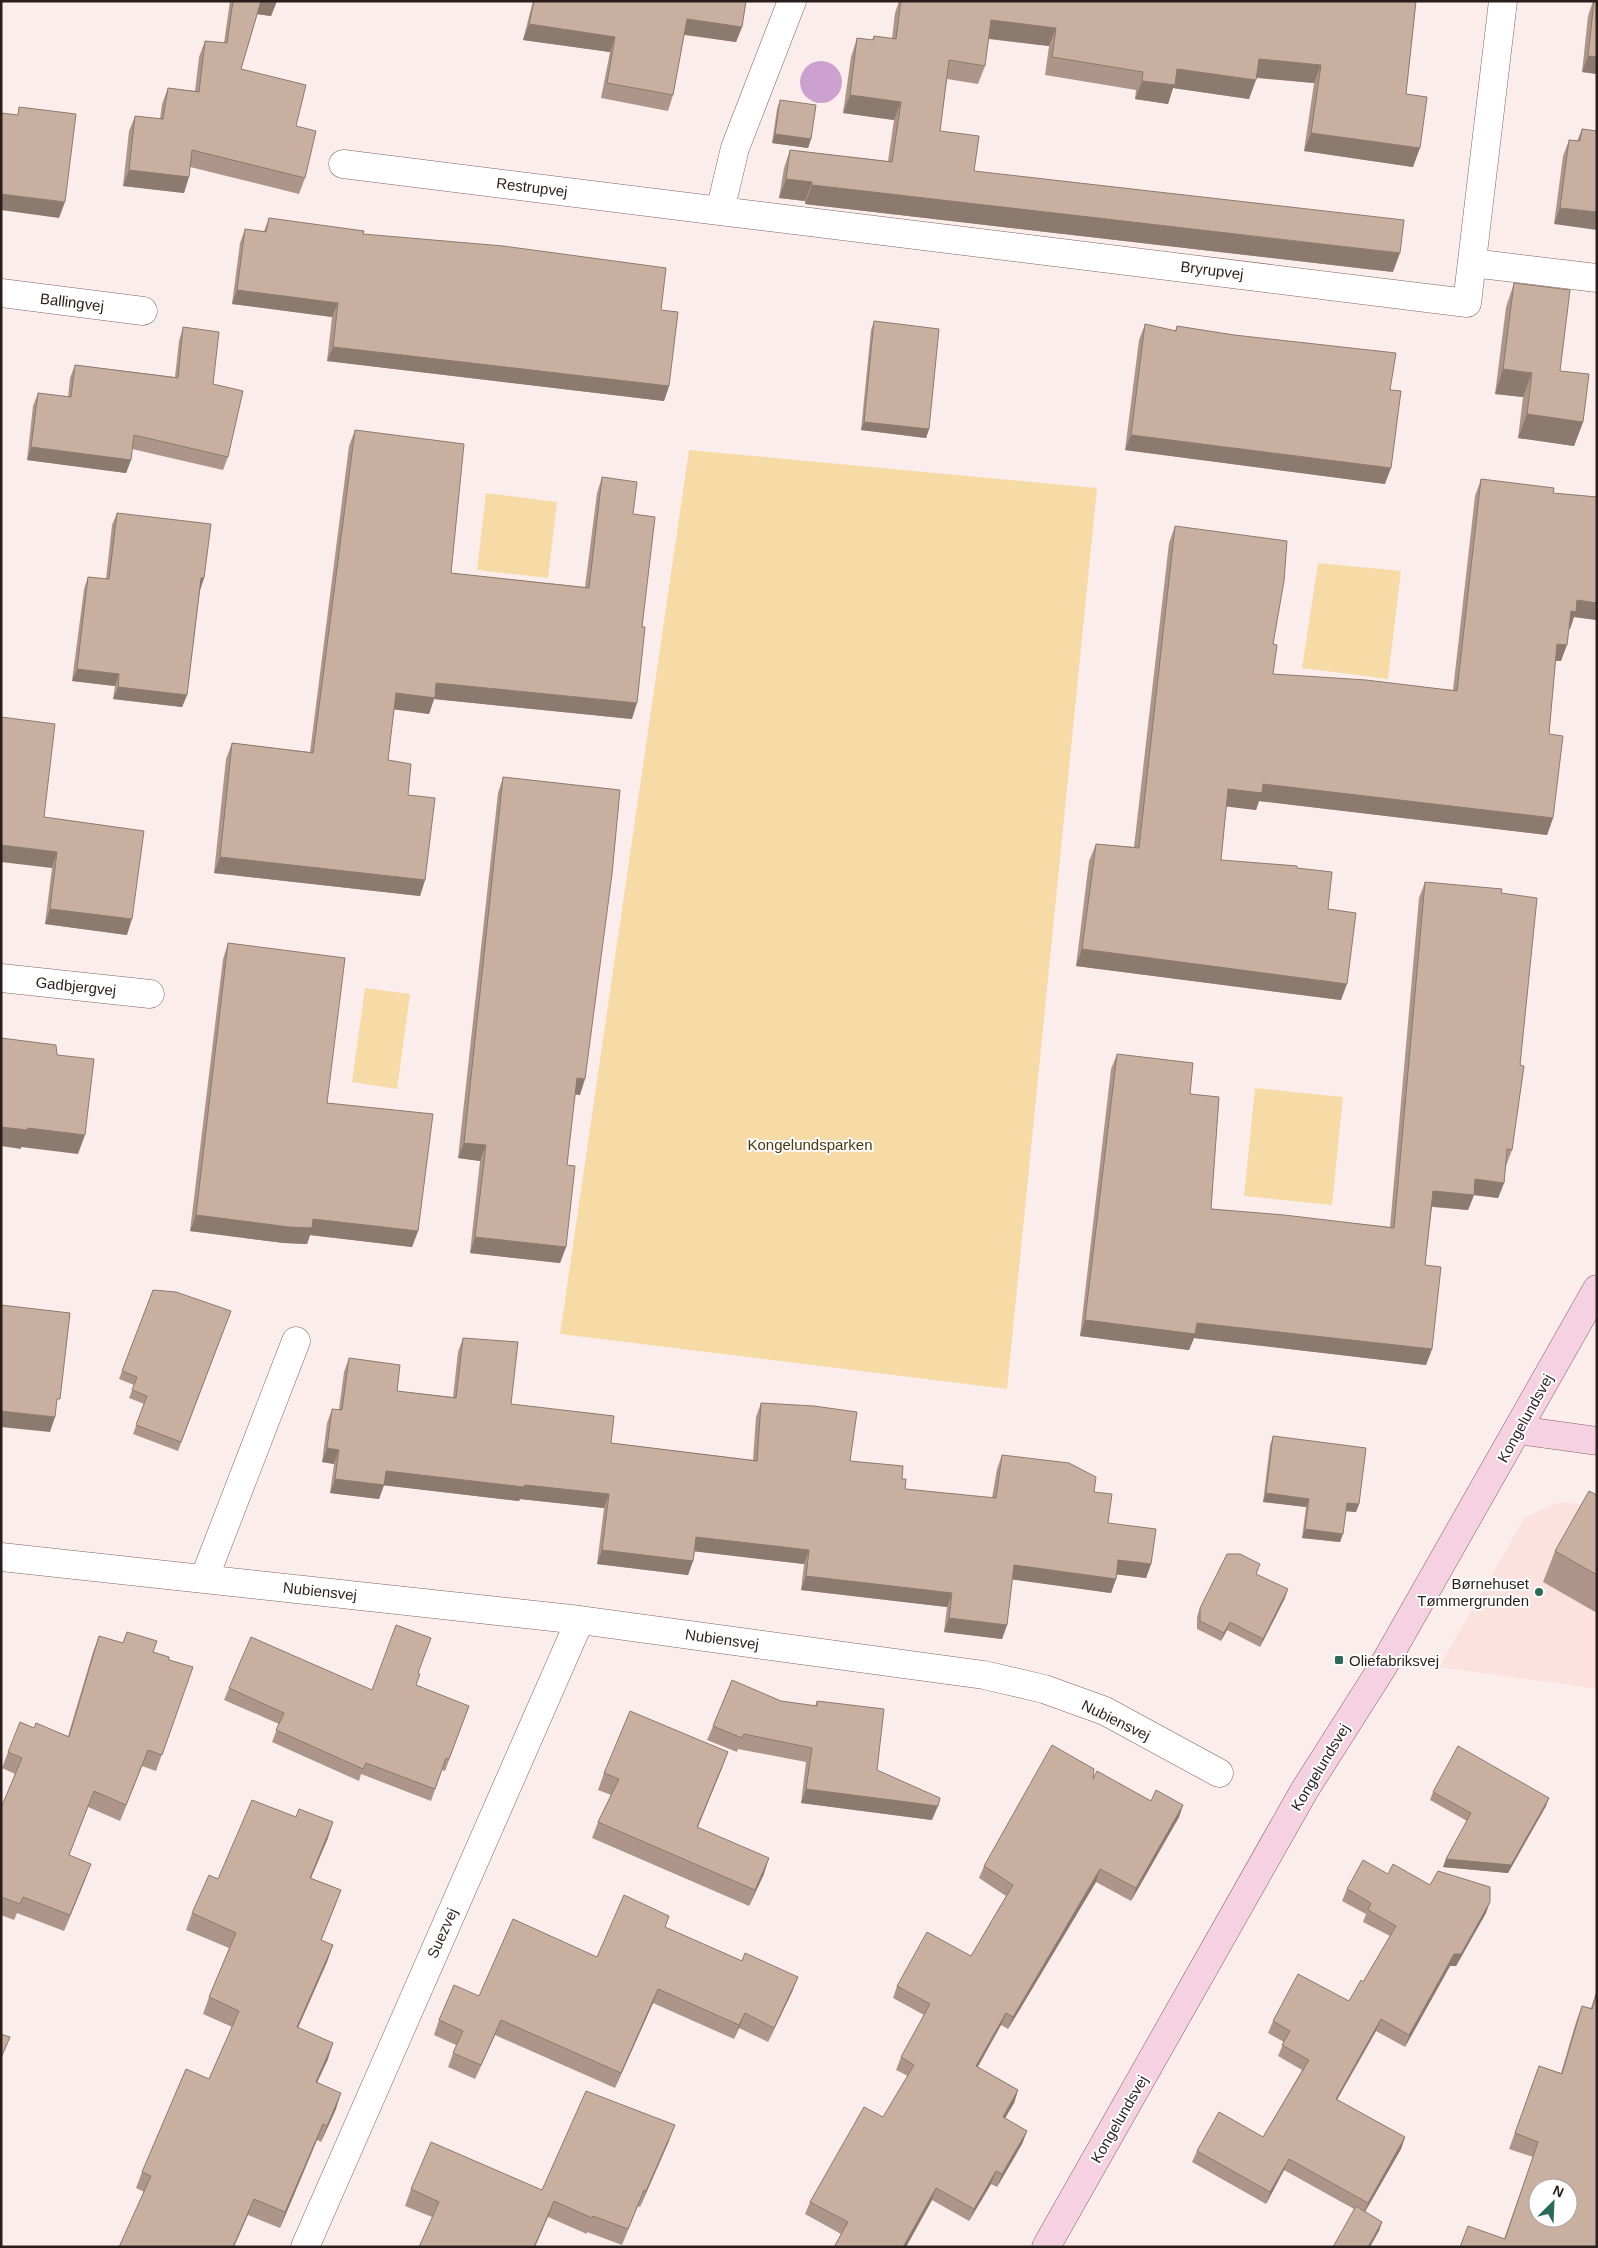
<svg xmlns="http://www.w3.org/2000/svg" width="1598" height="2248" viewBox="0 0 1598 2248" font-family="Helvetica,sans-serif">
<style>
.built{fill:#fbe2df}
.green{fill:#f6dba6}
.water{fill:#cca1cf}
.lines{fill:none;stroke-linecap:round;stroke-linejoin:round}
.street-casing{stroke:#816461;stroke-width:29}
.secondary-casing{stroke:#816461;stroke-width:29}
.street{stroke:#fff;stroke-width:28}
.secondary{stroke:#f5d1e1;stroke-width:28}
.wall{fill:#ad9689}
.shaded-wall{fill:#8d7a6f}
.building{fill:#c9af9f;stroke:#8d7a6f;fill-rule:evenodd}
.poi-dot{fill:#296a59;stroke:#fff;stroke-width:2}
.labels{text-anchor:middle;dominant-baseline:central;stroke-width:4;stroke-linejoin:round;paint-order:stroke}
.street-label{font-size:15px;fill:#2a1e1d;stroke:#fff}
.park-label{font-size:15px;fill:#4b3709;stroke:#fff}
.poi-label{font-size:15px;fill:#2a1e1d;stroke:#fff;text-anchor:end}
</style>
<rect width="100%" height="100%" fill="#fbedec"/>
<!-- built -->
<path class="built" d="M1560,1502L1597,1506V1689L1439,1667L1525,1517Z"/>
<!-- green -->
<path class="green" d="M689,450L1097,488L1007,1389L560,1334Z
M486,493L557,502L548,578L477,570Z
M1318,563L1401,571L1388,679L1302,668Z
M365,988L410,994L397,1089L352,1082Z
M1255,1088L1343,1097L1332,1205L1244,1196Z"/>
<!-- water -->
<path class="water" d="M800 82a21 21 0 1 1 42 0a21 21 0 1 1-42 0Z"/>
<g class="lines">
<defs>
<path id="street" d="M792,1L735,148L720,211L1467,303L1503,1
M343,164L720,211
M1472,263L1597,278
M1,293L143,311
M1,978L150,994
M1,1557L580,1620L984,1675L1044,1689L1105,1711L1219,1773
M204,1579L296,1341
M305,2247L580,1620"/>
<path id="secondary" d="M1518,1430L1597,1441
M1046,2247L1304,1791L1382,1668L1597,1289"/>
</defs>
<!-- street casing -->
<use href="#street" class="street-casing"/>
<!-- secondary casing -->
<use href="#secondary" class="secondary-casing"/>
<!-- street -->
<use href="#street" class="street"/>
<!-- secondary -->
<use href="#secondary" class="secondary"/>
</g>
<!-- wall -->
<path class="wall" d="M230,1H277L271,16L257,14L241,69L296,126L305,178L299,194L190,167L184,193L123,186L129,131L135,116L160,119L162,104L168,88L195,91L199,57L205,41L224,43Z
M533,1H746L742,27L736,42L684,35L673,95L668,111L601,98L610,52L523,40Z
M899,1H1416L1406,94L1413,167L1304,151L1314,83L1256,78L1249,99L1173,88L1168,104L1135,99L1136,90L1045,75L1049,46L988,39L985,66L978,84L947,79L940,131L974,171L1393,272L805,204V201L779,198L784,168L790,150L888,161L894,120L843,113L851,57L857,38L872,40L874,36L892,38L895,13Z
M1593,1H1597V74L1582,72L1588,16Z
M780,100L811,139L808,148L772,143L777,109Z
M1582,129L1597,131L1554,224L1563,156L1569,140L1577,141Z
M269,218L363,234L661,310L669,386L664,401L327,361L332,317L232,304L240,243L245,229L264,231Z
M1514,283L1583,422L1574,446L1518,438L1523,397L1495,394L1506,307Z
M874,321L929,429L926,438L861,430L871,330Z
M1145,324L1175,331L1177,326L1390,390L1385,484L1125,450L1139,340Z
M183,327L213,384L228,457L223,470L132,449L131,460L126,473L27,460L33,406L38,393L68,397L70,378L75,365L175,377L179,341Z
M355,430L451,573L585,587L597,493L602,477L633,514L632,719L434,699L429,714L394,709L388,760L408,795L425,880L420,896L214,873L226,759L232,743L310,752L349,446Z
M1481,479L1553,493L1597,497V620L1574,617L1570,629L1569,628L1561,661H1555L1549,734L1553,818L1547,835L1259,801L1256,810L1226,806L1221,860L1297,868L1328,909L1341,1000L1076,966L1089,861L1096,844L1134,847L1169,543L1175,526L1273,644V674L1453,690L1475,496Z
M117,513L204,578L200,590L187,695L182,707L113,699L115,686L72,681L84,589L88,577L106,579L112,525Z
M503,777L580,1095L575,1094L567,1165L566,1247L560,1263L470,1253L480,1161L458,1158L498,793Z
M44,817L127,935L45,924L52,868Z
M1425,882L1520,1065L1512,1150L1506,1166L1504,1183L1498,1198L1474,1195L1468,1210L1432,1207L1425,1265L1432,1349L1426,1365L1194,1338L1189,1350L1080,1336L1111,1069L1117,1054L1190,1094L1211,1209L1390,1227L1419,898Z
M228,943L327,1103L418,1231L412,1247L310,1235L307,1244L284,1243L190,1231L223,959Z
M153,1290L231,1311L178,1451L133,1434L144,1404L129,1398L134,1385L119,1379Z
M463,1338L511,1404L611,1443L753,1460L756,1417L761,1403L850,1461L902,1479L905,1489L992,1498L997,1469L1002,1455L1094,1492L1108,1523L1151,1564L1146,1578L1117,1574L1116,1579L1111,1593L1012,1579L1007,1625L1002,1639L944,1632L947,1607L801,1590L804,1564L695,1551L693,1561L688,1575L597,1564L604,1508L520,1499L519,1501L384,1485L379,1499L330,1493L334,1464L322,1462L327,1423L332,1409H339L344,1372L349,1358L397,1391L453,1397L458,1352Z
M1273,1436L1359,1504L1356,1512L1346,1511L1340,1542L1302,1538L1306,1507L1263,1502L1270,1445Z
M1597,1495V1613L1543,1582L1555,1551Z
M1256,1574L1285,1598L1260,1647L1227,1630L1221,1641L1197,1629V1617L1200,1608Z
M127,1632L153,1652L169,1660L193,1667L156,1771L142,1766L120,1821L88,1807L69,1855L85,1880L64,1931L17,1913L14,1920L1,1915V1808L15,1774L2,1768L8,1752L34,1728L68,1736L93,1652L99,1636L123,1643Z
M418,1673L416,1685L469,1706L445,1771L442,1770L431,1801L361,1774L359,1781L272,1742L279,1724L224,1700L229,1688L372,1690Z
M781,1701L815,1706L817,1701L877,1770L932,1820L801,1803L806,1762L738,1749L737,1752L707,1740L713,1726Z
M722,1768L698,1827L764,1874L749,1906L592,1838L598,1822L611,1795L598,1790L604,1773Z
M1093,1779L1151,1801L1183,1805L1179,1817L1131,1901L1096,1882L1008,2029L1001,2025L978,2067L1018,2090L1014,2103L1005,2118L1027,2131L1022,2144L997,2187L991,2184L969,2221L932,2200L906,2247H834L841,2234L805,2214L810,2202L883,2117L908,2076L896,2070L901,2057L924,2015L893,1998L897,1986L971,1956L1006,1896L979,1878L984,1866Z
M1433,1792L1546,1806L1508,1873L1443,1867L1446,1859L1467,1821L1430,1800Z
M328,1838L311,1878L341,1890L321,1940L333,1945L327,1962L298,2028L328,2059L317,2082L336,2109L321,2142L317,2140L280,2228L248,2215L144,2192L136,2188L142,2172L209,2079L232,2027L203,2014L209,1997L229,1948L186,1930L192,1913L218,1879Z
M1388,1874L1430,1885L1486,1913L1456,1966H1450L1405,2047L1376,2031L1337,2100L1405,2137L1401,2149L1365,2212L1382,2222L1379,2231L1354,2209L1284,2170L1266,2204L1192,2162L1197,2151L1263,2137L1302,2070L1278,2056L1284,2042L1268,2033L1273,2021L1349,2001L1363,1982L1390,1936L1363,1922L1366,1914L1342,1901L1347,1889Z
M665,1927L742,1961L798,1977L792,1992L768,2042L739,2028L734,2039L653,2003L615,2088L495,2035L475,2079L448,2067L456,2045L434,2035L439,2020L479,1996L597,1957Z
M1597,1989V2247L1504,2239L1533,2157L1509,2149L1539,2066L1561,2073L1576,2022L1582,2006L1591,2008Z
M669,2141L640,2207L638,2206L622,2245L587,2232V2234L548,2217H432L405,2206L411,2189L542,2190Z"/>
<!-- shaded-wall -->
<path class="shaded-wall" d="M261,1H277L271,16L256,14Z
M687,19L742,27L736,42L681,34Z
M991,20L1056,28L1049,46L984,38Z
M529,24L615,37L610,52L523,40Z
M1588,56L1597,57V74L1582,72Z
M1259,59L1321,65L1314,83L1252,77Z
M1177,69L1256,80L1249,99L1173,88L1168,104L1135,99L1142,81Z
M850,95L901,102L894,120L843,113Z
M1311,133L1420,148L1413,167L1304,151Z
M775,134L811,139L808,148L772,143Z
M129,170L189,177L184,193L123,186Z
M786,179L812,182L805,201L779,198Z
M812,185L1400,253L1393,272L805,204Z
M1,194L65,202L59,218L1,210Z
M1560,208L1597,212V230L1554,224Z
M237,290L338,303L332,317L232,304Z
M333,347L669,386L664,401L327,361Z
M1503,369L1532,373L1523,397L1495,394Z
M1527,414L1583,422L1574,446L1518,438Z
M864,422L929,429L926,438L861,430Z
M1131,435L1391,468L1385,484L1125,450Z
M31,447L131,460L126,473L27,460Z
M201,578H204L200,590H197Z
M1577,600L1597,603V620L1574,617L1570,629L1565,628L1571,611Z
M1557,644L1567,645L1561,661L1551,660Z
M77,669L119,674L115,686L72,681Z
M436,683L637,703L632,719L434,699L429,714L391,709L396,693Z
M118,687L187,695L182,707L113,699Z
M1263,784L1553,818L1547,835L1259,801L1256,810L1222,806L1228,789Z
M1,845L57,852L52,868L1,862Z
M220,857L425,880L420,896L214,873Z
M50,909L132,919L127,935L45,924Z
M1082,949L1347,984L1341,1000L1076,966Z
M577,1078L585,1079L580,1095L571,1094Z
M1,1127L28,1128L85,1135L78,1154L21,1147V1149L1,1146Z
M464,1143L486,1145L480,1161L458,1158Z
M1475,1179L1504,1183L1498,1198L1474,1195L1468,1210L1428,1206L1433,1191Z
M196,1215L313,1219L418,1231L412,1247L310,1235L307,1244L284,1243L190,1231Z
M475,1237L566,1247L560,1263L470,1253Z
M1085,1320L1197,1323L1432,1349L1426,1365L1194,1338L1189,1350L1080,1336Z
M1,1411L55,1417L50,1432L1,1427Z
M327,1448L339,1450L334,1464L322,1462Z
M386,1471L525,1485L609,1494L604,1508L520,1499L519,1501L381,1485Z
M335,1479L384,1485L379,1499L330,1493Z
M1266,1493L1309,1499L1306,1507L1263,1502Z
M1347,1503L1359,1504L1356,1512L1344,1511Z
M1305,1529L1343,1534L1340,1542L1302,1538Z
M696,1537L809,1550L804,1564L691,1551Z
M602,1550L693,1561L688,1575L597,1564Z
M1118,1560L1151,1564L1146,1578L1113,1574Z
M1014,1565L1116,1579L1111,1593L1009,1579Z
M806,1576L952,1593L947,1607L801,1590Z
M1288,1589L1285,1598L1260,1647L1263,1639Z
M949,1618L1007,1625L1002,1639L944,1632Z
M1230,1622L1227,1630L1221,1641L1224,1633Z
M148,1750L142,1766L120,1821L126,1805Z
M728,1752L722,1768L691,1843L697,1827Z
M806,1789L938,1806L932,1820L801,1803Z
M1549,1798L1546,1806L1508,1873L1443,1867L1446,1859Z
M1183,1805L1179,1817L1131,1901L1136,1888Z
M333,1822L328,1838L304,1894L310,1878Z
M769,1858L764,1874L749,1906L755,1890Z
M91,1864L85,1880L64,1931L70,1915Z
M1100,1869L1096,1882L1008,2029L1013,2017Z
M341,1890L335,1906L315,1956L321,1940Z
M1490,1902L1486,1913L1456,1966H1450L1405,2047L1409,2035L1454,1954Z
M333,1945L327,1962L291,2043L297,2027Z
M798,1977L792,1992L768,2042L774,2028Z
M658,1989L653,2003L615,2088L621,2073Z
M745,2013L739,2028L734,2039L739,2025Z
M1006,2013L1001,2025L971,2078L976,2066Z
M1381,2019L1376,2031L1331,2110L1336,2099Z
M501,2020L495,2035L475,2079L481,2065Z
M333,2043L328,2059L310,2098L316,2082Z
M1018,2090L1014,2103L998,2130L1003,2117Z
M341,2093L336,2109L321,2142L327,2126Z
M323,2124L317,2140L280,2228L285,2212Z
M675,2125L669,2141L640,2207L646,2191Z
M1027,2131L1022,2144L997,2187L1002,2174Z
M1405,2137L1401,2149L1363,2215L1368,2203Z
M1289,2159L1284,2170L1266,2204L1270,2192Z
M996,2171L991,2184L969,2221L974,2209Z
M936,2188L932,2200L906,2247H903Z
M254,2199L248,2215L234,2247H233Z
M554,2201L548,2217L535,2247H534Z
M1382,2222L1379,2231L1370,2247H1368Z"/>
<!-- building -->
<path class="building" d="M233,1H261L241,69L306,85L296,126L316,131L305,178L192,150L189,177L129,170L135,116L163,119L168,88L199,92L205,41L227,43Z
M534,1H746L742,27L687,19L673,95L607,83L615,37L529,24Z
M901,1H1416L1406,94L1427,97L1420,148L1311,133L1321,65L1259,59L1256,80L1177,69L1175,85L1142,81L1143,72L1052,57L1056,28L991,20L985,66L949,60L940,131L979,136L974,171L1404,220L1400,253L812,185V182L786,179L790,150L892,162L901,102L850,95L857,38L873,40L874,36L896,39Z
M1594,1H1597V57L1588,56Z
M780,100L816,105L811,139L775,134Z
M19,107L76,114L65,202L1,194V113L18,115Z
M1582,129L1597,131V212L1560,208L1569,140L1580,141Z
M269,218L364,231L363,234L503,246L666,268L661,310L678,312L669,386L333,347L338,303L237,290L245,229L266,232Z
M1514,283L1570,290L1560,371L1589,374L1583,422L1527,414L1532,373L1503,369Z
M874,321L939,329L929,429L864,422Z
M1145,324L1176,331L1177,326L1234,335L1396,353L1390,390L1401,391L1391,468L1131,435Z
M183,327L219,332L213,384L243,391L228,457L134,435L131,460L31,447L38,393L71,397L75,365L178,378Z
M355,430L464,444L451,573L589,588L602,477L637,482L633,514L655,517L642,627H645L637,703L436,683L435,698L396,693L388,760L411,764L408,795L435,798L425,880L220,857L232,743L313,753Z
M1481,479L1554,488L1553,493L1597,497V603L1577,600L1576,612L1571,611L1567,645L1557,644L1549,734L1563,736L1553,818L1263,784L1262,793L1228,789L1221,860L1297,866V868L1332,872L1328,909L1356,913L1347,984L1082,949L1096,844L1139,848L1175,526L1287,541L1284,581L1273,644L1277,645L1273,674L1366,680L1457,691Z
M117,513L211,524L204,578H201L187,695L118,687L119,674L77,669L88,577L109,579Z
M1,717L55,724L44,817L144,831L132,919L50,909L57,852L1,845Z
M503,777L620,790L612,874L585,1079L577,1078L567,1165L575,1166L566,1247L475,1237L486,1145L464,1143Z
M1425,882L1502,889L1501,893L1537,898L1520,1065L1524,1066L1512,1150L1507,1149L1504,1183L1475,1179L1474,1195L1433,1191L1425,1265L1441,1267L1432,1349L1197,1323L1195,1334L1085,1320L1117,1054L1193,1063L1190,1094L1219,1097L1211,1209L1284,1215L1394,1228Z
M228,943L345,958L327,1103L433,1114L418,1231L313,1219L312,1228L289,1227L196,1215Z
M1,1038L56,1045L57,1055L94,1059L85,1135L28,1128L27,1130L1,1127Z
M153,1290L176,1292L231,1311L181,1442L136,1425L147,1396L132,1390L137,1377L122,1371Z
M1,1305L70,1313L60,1399H57L55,1417L1,1411Z
M463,1338L518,1342L511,1404L614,1416L611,1443L757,1461L761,1403L814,1406L857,1412L850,1461L903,1466L902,1479H906L905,1489L996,1498L1002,1455L1069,1463L1096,1477L1094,1492L1112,1494L1108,1523L1156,1529L1151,1564L1118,1560L1116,1579L1014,1565L1007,1625L949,1618L952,1593L806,1576L809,1550L696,1537L693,1561L602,1550L609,1494L525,1485L524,1487L386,1471L384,1485L335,1479L339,1450L327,1448L332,1409L342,1410L349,1358L400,1365L397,1391L456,1398Z
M1273,1436L1366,1448L1359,1504L1347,1503L1343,1534L1305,1529L1309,1499L1266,1493Z
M1589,1491L1597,1495V1575L1555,1551Z
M1227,1554H1240L1260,1564L1256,1574L1288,1589L1263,1639L1230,1622L1224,1633L1200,1621V1608Z
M396,1625L431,1638L418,1673L420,1674L416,1685L469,1706L449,1759L446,1758L435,1789L366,1763L363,1769L276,1730L284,1713L229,1688L251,1637L372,1690Z
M127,1632L157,1641L153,1652L169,1657V1660L193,1667L162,1755L148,1750L126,1805L94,1791L69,1855L91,1864L70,1915L23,1897L20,1904L1,1897V1808L22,1758L8,1752L20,1722L34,1728L36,1723L69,1737L99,1636L123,1643Z
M732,1680L781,1701L817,1706V1701L884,1709L877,1770L940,1798L938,1806L806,1789L812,1748L744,1734L742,1738L713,1726Z
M630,1711L728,1752L697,1827L769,1858L755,1890L598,1822L619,1779L604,1773Z
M1052,1745L1094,1769L1093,1779L1097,1771L1151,1801L1156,1790L1183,1805L1136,1888L1100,1869L1013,2017L1006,2013L976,2066L1018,2090L1003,2117L1027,2131L1002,2174L996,2171L974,2209L936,2188L903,2247H834L848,2222L810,2202L864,2107L883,2117L914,2065L901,2057L930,2004L897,1986L927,1932L971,1956L1013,1885L984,1866Z
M1458,1746L1549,1798L1511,1865L1446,1859L1471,1813L1433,1792Z
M252,1800L296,1817L299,1809L333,1822L310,1878L341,1890L321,1940L333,1945L297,2027L333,2043L316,2082L341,2093L327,2126L323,2124L285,2212L254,2199L233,2247H119L151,2176L142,2172L186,2069L209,2079L239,2011L209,1997L236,1933L192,1913L209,1875L218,1879Z
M1363,1860L1388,1874L1393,1864L1430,1885L1438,1871L1490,1887V1902L1461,1954H1454L1409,2035L1381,2019L1336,2099L1405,2137L1368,2203L1289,2159L1270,2192L1197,2151L1219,2112L1263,2137L1309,2060L1282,2045L1290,2031L1273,2021L1298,1974L1349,2001L1361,1980L1363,1982L1396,1926L1368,1910L1371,1903L1347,1889Z
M624,1895L669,1916L665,1927L742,1961L745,1953L798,1977L774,2028L745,2013L739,2025L658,1989L621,2073L501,2020L481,2065L453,2053L463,2031L439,2020L454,1985L479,1996L513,1919L597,1957Z
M1597,1992V2247H1460L1468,2226L1505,2239L1538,2142L1515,2133L1539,2066L1562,2074L1582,2006L1592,2009ZM1538,2188H1568V2218H1538Z
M1,2034L10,2037L1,2058Z
M586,2091L675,2125L646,2191L644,2190L628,2229L593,2216L592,2218L554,2201L534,2247H419L439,2202L411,2189L431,2142L542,2190Z
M1356,2206L1382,2222L1368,2247H1333Z"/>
<!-- markers -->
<g class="poi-dot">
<circle cx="1539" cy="1592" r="5"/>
<rect x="1334" y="1655" width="10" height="10" rx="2.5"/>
</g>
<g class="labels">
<!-- street labels -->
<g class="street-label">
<text transform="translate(532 187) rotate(7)">Restrupvej</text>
<text transform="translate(1212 270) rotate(7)">Bryrupvej</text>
<text transform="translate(72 302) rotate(7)">Ballingvej</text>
<text transform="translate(76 986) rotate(6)">Gadbjergvej</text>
<text transform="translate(1525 1418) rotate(-61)">Kongelundsvej</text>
<text transform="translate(320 1591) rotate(6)">Nubiensvej</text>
<text transform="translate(722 1639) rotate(8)">Nubiensvej</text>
<text transform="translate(1116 1720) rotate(26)">Nubiensvej</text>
<text transform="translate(1320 1767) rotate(-59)">Kongelundsvej</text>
<text transform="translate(442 1933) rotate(-66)">Suezvej</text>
<text transform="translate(1119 2119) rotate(-60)">Kongelundsvej</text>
</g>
<!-- park labels -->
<g class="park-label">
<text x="810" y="1144">Kongelundsparken</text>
</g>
<!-- poi labels -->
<g class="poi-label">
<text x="1529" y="1583">Børnehuset<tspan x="1529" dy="17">Tømmergrunden</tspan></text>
<text x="1349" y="1660" text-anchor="start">Oliefabriksvej</text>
</g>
</g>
<!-- border -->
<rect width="1598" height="2248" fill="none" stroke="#2a1e1d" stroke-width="5"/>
<!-- north arrow -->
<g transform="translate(1553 2203) rotate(24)"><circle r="24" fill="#ffffff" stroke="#aaa5a5"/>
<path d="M0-4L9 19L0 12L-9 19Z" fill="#296a59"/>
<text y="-8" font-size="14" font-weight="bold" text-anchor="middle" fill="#2a1e1d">N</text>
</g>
</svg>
